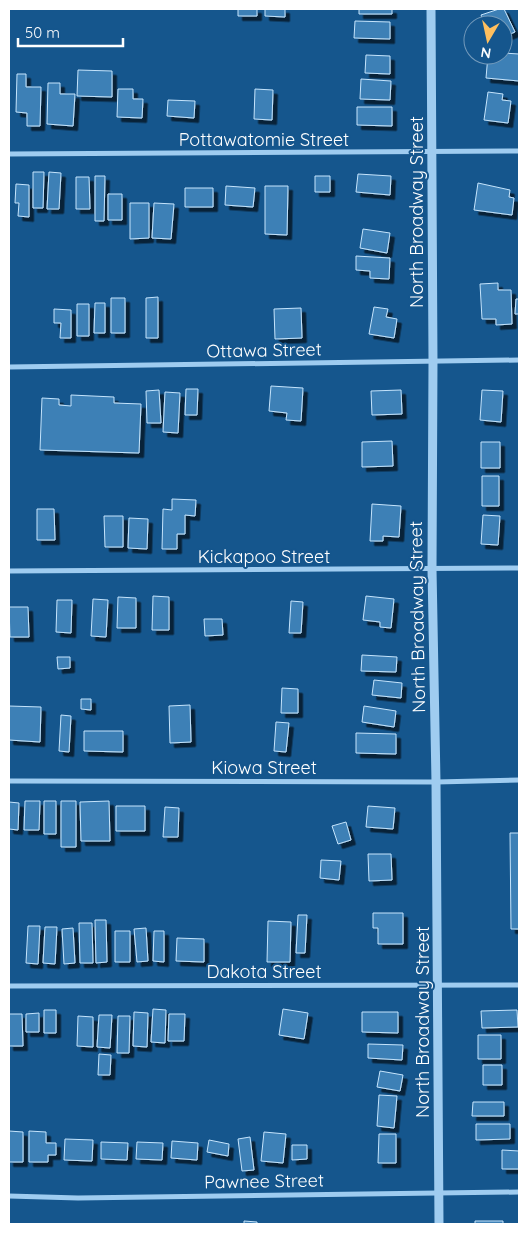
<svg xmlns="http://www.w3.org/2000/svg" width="528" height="1233" viewBox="0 0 528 1233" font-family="Quicksand,sans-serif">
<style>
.building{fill:#3d80b6;stroke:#c5e4fc;filter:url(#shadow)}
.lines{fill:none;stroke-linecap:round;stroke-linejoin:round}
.minor{stroke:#9fccf0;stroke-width:5}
.tertiary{stroke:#9fccf0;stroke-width:9}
.labels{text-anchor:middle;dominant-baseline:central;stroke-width:4;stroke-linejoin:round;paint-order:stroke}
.street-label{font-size:18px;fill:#fff;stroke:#15568d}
</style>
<defs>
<filter id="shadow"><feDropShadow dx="4.5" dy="4.5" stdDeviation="0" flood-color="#0009"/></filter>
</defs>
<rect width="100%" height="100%" fill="#15568d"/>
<!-- building -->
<path class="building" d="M238,9H257V16H238Z
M265,9H285V17L265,16Z
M359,9H392V14H359Z
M499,9H504L515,32L503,37V25H485L481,15Z
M355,21L390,22V39L354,38Z
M503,53L519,54V81L486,78L488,55H503Z
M366,55L390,56V74L365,73Z
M78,70L112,71V97L77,96Z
M17,74H26V87H41L40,126H27V113L16,112Z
M361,79L391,81L390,100L360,99Z
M48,83H60V94H75L73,126L47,124Z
M118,89H133V99H143L142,118L117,117Z
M255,89L273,90L272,120L254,119Z
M488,92L503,94L502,100L511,101L508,123L484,120Z
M168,100L195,101L194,118L167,116Z
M357,107H392V126L357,125Z
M33,172H44L43,208H33Z
M49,172L61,173L59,209H47Z
M358,174L391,176L390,195L356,192Z
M95,176H105L104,221H95Z
M315,176H330V192H315Z
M76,177H89L90,209H76Z
M478,183L510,190L509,197L514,198L512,215L474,210Z
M16,184L29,185V217L18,216L19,203H15Z
M226,186L255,188L253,207L225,205Z
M265,186H288L287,235L265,234Z
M185,188H213V207H185Z
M108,194H122V220H108Z
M130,203H149V238L130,239Z
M154,203L174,204L171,239L152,238Z
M363,229L390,233L387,253L360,248Z
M356,256L390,258L389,279L370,278V271L356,270Z
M498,283V290H511L512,324L496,325V319H482L480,284Z
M158,297V338H146V298Z
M111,298H125V333H111Z
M516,299H519V314H515Z
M95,303H105V333H94Z
M77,304H89V336H77Z
M374,307L388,309L386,317L397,319L394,338L369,334Z
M301,308L302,338L275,339L274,309Z
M54,309L71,310V338H60L61,323H54Z
M271,386L303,388L301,421L286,420L287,413L269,411Z
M186,389H198L197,415H185Z
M159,390L161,423H147L146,391Z
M401,390L402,414L372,415L371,391Z
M482,390L503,391L501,422L480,420Z
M165,392L180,393L178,433L163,432Z
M71,395L114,397V403L141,404L139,453L40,450L42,398L59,399V405L71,406Z
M392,441L393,466L362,467V442Z
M481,442H500V468H481Z
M482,476H499V506H482Z
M172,499L196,500L195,516L185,515V534H177V549H162L163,509L172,510Z
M372,504L401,506L399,537L383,536V541H370Z
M37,509H54L55,540H37Z
M483,515L500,516L498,545L481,544Z
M104,516H123V547H105Z
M129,518L148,519L147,549L128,548Z
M153,596L169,597V630H152Z
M366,596L394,599L391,628L380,627V622L363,620Z
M118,597L136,598V628H117Z
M93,599L108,600L106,637L91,636Z
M57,600H72L71,633L56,632Z
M291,601L303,602L301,633H289Z
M9,607H28L29,637H10Z
M204,619H222L223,635L205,636Z
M362,655L397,657L396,672L361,671Z
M57,657H70V668L58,669Z
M374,680L402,683L401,698L372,695Z
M282,688L298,689V713H281Z
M81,699H91V710L81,709Z
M190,705L191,742L170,743L169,706Z
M9,706L41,707L40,742L9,740Z
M364,706L396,711L394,727L362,722Z
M61,715L71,716L69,752L59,751Z
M276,722L289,723L286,752L274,751Z
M84,731H123V752L84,751Z
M356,733L396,734V754L356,753Z
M25,801H40L39,830H24Z
M44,801H56V834H44Z
M61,801H76V847H61Z
M109,801L110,841H81L80,802Z
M9,802L19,803L18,830L9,829Z
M116,806H145V831H116Z
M368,806L395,808L393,829L366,827Z
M165,807L179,808L178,837H163Z
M346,822L351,840L338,844L332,826Z
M510,833H519V929H511Z
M368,854H391L392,880L369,881Z
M321,860L341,861L339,880L320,878Z
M373,913H403V944H378V928H373Z
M298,915H307L305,953H296Z
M95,920H106L107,962L96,963Z
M268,921L291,922L290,962H267Z
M79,923H92L93,963H80Z
M28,926H40L38,964L26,963Z
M45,927H57L55,964L43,963Z
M73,928L75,963L64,964L62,929Z
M146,928L148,961L137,962L134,929Z
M115,931H130V962H115Z
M154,931H164V962L153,961Z
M177,938L204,939V962L176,961Z
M153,1009L166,1010L165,1043L151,1042Z
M283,1009L308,1013L304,1039L279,1035Z
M44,1010H56V1033H44Z
M517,1010L518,1027L482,1028L481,1011Z
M134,1012L148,1013L147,1047L133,1046Z
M362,1012H398V1033L362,1032Z
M39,1013V1032H26V1014Z
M9,1014H22L23,1046H9Z
M169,1014H185L184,1041H168Z
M99,1015H112L110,1048L97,1047Z
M78,1016L93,1017V1047L77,1046Z
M118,1016H130L129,1053H117Z
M478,1035H501V1059H478Z
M368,1044L403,1045L402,1060L368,1058Z
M99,1054L111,1055L110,1075H98Z
M483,1065H502V1085H483Z
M380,1071L403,1075L400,1091L377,1087Z
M379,1095L397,1096L394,1128L377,1126Z
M473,1102H504V1116H472Z
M476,1124H510V1139L476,1140Z
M9,1131L23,1132V1162H9Z
M29,1131L46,1132V1143H56V1155H48V1162H29Z
M264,1132L286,1134L283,1163L261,1161Z
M379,1134H396V1163H378Z
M250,1137L254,1170L242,1171L238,1139Z
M65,1139L93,1140L92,1161L64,1160Z
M209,1140L229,1144L228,1156L207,1152Z
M172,1141L198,1143L197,1160L171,1158Z
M101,1142L128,1143L127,1160L101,1159Z
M137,1142L163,1143L162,1160L136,1159Z
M292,1145H307V1159L292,1160Z
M502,1150L519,1151V1169H502Z
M244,1221L257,1222V1224H244Z
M475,1221H503V1224H475Z"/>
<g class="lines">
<!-- minor -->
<path class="minor" d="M9,154L519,151
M9,367L519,360
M9,571L519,568
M9,781L436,782L519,780
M9,986L519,985
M9,1196L78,1198L519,1192"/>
<!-- tertiary -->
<path class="tertiary" d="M431,9L433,361L432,569L436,782L439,1224"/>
</g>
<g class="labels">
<!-- street labels -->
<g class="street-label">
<text x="264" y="139">Pottawatomie Street</text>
<text transform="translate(416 212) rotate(-90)">North Broadway Street</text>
<text transform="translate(264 350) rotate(-1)">Ottawa Street</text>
<text x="264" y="556">Kickapoo Street</text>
<text transform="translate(417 617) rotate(-91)">North Broadway Street</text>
<text x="264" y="767">Kiowa Street</text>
<text x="264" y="971">Dakota Street</text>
<text transform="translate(422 1022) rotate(-90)">North Broadway Street</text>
<text transform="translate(264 1181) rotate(-1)">Pawnee Street</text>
</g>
</g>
<!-- border -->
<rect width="528" height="1233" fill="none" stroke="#ffffff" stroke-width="20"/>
<!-- north arrow -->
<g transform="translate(488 40) rotate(189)"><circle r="24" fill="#15568d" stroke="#739abb"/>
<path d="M0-4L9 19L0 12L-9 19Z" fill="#ffbf5e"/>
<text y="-8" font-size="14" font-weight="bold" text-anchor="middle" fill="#ffffff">N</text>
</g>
<!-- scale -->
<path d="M18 38v8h105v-8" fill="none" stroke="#ffffff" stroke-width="2.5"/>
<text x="25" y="38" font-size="15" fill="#ffffff" stroke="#15568d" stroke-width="4" paint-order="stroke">50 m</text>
</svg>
